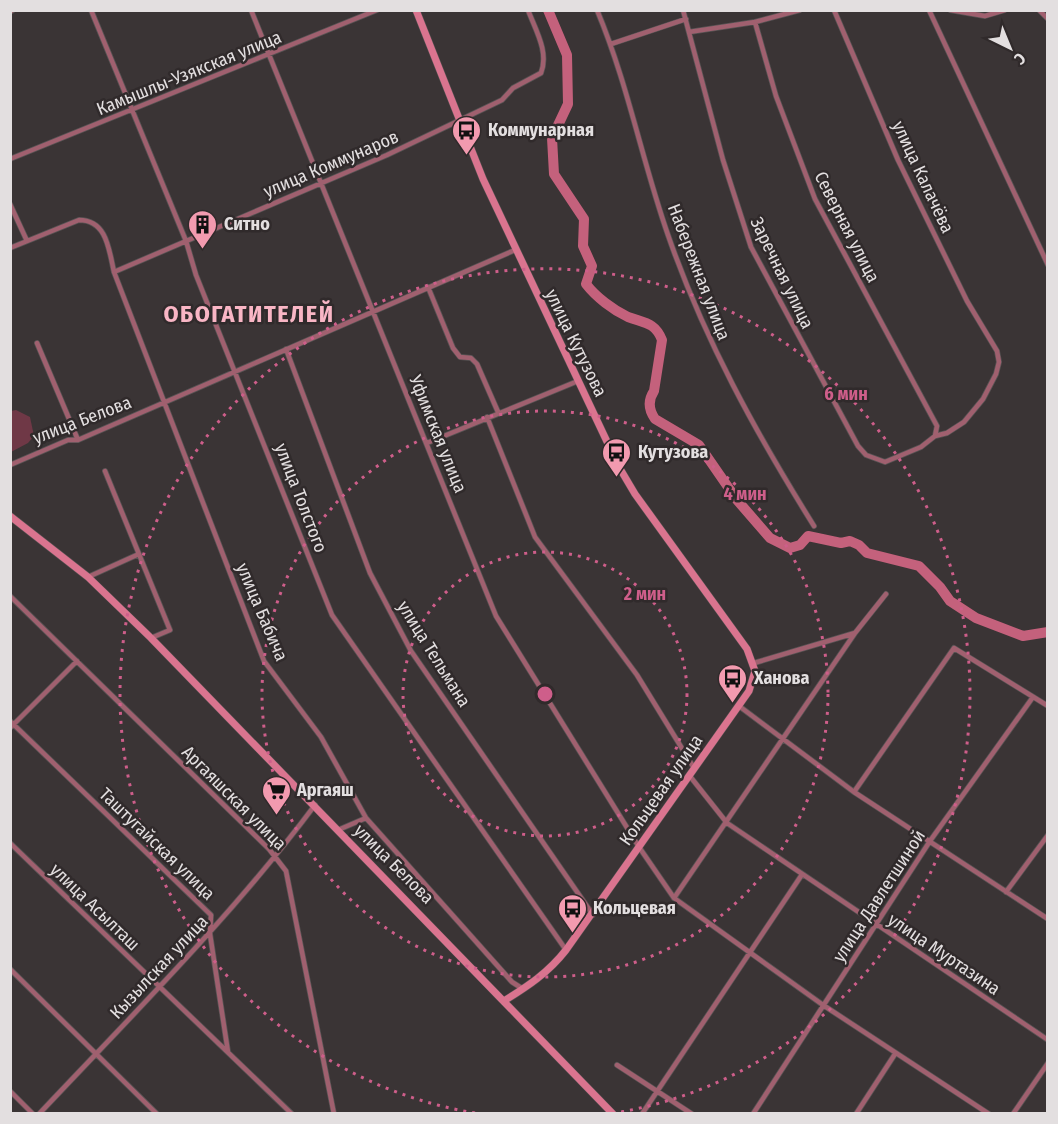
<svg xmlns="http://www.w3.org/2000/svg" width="1058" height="1124" viewBox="0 0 1058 1124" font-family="'Fira Sans Condensed',sans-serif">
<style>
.grass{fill:#6f3846}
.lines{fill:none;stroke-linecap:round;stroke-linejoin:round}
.river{stroke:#c4617c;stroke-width:10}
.street-casing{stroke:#585354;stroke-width:6}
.secondary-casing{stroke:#585354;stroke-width:8}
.street{stroke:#a0606f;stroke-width:4.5}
.secondary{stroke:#da748f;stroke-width:7}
.ring{fill:none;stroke:#ce5e8a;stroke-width:3;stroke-dasharray:3 6}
.labels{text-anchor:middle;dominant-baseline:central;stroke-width:5;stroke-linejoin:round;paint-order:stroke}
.street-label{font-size:18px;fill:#e3dfe0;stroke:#302a2b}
.poi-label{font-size:18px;font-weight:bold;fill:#e3dfe0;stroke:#302a2b;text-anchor:start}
.district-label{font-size:24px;font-weight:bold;letter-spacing:1.5px;fill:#f9b6c5;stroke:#302a2b}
.centre{fill:#ce5e8a;stroke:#302a2b;stroke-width:3}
.ring-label{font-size:18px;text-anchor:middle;font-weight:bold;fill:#ce5e8a;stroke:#302a2b;stroke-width:5;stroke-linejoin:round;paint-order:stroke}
</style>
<rect width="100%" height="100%" fill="#3a3435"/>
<!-- grass -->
<path class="grass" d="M16,410L30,417L34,436L28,443L11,452V411Z"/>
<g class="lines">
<!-- river -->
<path class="river" d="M548,10L567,55L568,104L552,138L554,174L584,219L583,246L592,266L586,284C596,297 613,310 628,317C644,323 655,322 662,340L654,391C648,400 648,409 655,419L699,445L737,500L770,538L790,548L800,545L808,536L841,543L850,541L859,545L867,553L919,566L940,587L950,601L976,618L1023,636L1048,632"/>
<defs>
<path id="street" d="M91,10L186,241L196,275L332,615L566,950
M251,10L496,616L639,847L674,898L823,1005L989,1114
M597,10C628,84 642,161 668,235C704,339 756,433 814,526
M683,10L723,160L751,247L858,446L866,455L885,462L921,447L935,436L947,433L964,422L983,399L996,374L999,362L997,351L967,301L898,160L834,10
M929,10L1048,265
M950,10L985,16L1005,10
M1039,10L1048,19
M10,12L13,10
M755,22L776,96L815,199L937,426L935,436
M689,32L755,22L800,10
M611,44L686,19
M10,159L377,10
M10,204L27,241
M10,248L79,220C107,220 109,250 114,272L264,661L321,737L366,818L512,982L523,989
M114,272L387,155L502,100L513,88L541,73C549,52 536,31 528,10
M428,287L453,348L460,357L471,358L477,364L498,412
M37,343L78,440
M286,349L370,573L411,651L593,915
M487,417L535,537L637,675L694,768
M427,443L578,381
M10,465L68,440H78L515,250
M105,471L170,630L151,638
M88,577L139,554
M10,596L269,849L286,871L334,1114
M754,663L855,633
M739,706L854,792L1048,919
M10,721L211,915L210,934L228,1052
M10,728L77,661
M689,775L727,823L1048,1040
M854,792L954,648L1048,706
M338,830L366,818
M10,843L292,1114
M1006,892L1048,835
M674,898L855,633L886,594
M10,969L157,1114
M617,1065L692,1114
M10,1091L33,1114
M39,1114C134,1013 232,916 315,805
M642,1114L801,876
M753,1114L930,841L1033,697
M856,1114L895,1054
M1013,1114L1048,1063"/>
<path id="secondary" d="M416,10L483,179L619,467L635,494L747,649L755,671L749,691L566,950C548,973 528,986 504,1001
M10,516L88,577L151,638L613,1114"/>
</defs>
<!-- street casing -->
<use href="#street" class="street-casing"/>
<!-- secondary casing -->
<use href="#secondary" class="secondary-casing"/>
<!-- street -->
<use href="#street" class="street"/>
<!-- secondary -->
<use href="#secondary" class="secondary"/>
</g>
<!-- distance rings -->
<g class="ring">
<circle cx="545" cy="694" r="142"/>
<circle cx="545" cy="694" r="283"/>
<path d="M475 1113A425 425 0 1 1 615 1113"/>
</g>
<!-- icons -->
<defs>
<symbol id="bus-pin" viewBox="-11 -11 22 30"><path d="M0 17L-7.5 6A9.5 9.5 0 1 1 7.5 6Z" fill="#f29aaf" stroke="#302a2b"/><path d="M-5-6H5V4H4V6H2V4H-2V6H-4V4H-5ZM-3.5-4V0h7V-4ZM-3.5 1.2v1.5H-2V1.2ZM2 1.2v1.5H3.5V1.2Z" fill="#111"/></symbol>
<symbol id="building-pin" viewBox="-11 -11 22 30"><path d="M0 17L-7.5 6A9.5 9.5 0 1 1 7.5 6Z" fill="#f29aaf" stroke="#302a2b"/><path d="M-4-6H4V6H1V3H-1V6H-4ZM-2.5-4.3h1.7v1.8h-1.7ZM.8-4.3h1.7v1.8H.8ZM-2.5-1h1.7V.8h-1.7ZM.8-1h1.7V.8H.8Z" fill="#111"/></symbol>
<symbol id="supermarket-pin" viewBox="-11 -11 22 30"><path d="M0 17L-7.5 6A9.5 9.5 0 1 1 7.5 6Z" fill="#f29aaf" stroke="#302a2b"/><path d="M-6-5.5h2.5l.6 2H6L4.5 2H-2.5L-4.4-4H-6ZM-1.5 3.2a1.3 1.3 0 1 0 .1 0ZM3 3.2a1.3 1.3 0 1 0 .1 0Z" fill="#111"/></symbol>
</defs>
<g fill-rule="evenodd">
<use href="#bus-pin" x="450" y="114" width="33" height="45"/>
<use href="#building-pin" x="186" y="208" width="33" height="45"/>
<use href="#bus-pin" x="600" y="436" width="33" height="45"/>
<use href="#bus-pin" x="716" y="662" width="33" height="45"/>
<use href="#supermarket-pin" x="260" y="774" width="33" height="45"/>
<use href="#bus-pin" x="556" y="892" width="33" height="45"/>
</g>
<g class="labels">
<!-- street labels -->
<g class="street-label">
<text transform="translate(189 73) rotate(-22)">Камышлы-Узякская улица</text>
<text transform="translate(331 164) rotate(-23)">улица Коммунаров</text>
<text transform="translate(923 177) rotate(65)">улица Калачёва</text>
<text transform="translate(847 227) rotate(63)">Северная улица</text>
<text transform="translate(699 272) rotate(69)">Набережная улица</text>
<text transform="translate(782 273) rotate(64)">Заречная улица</text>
<text transform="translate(576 343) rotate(64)">улица Кутузова</text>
<text transform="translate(82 420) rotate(-21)">улица Белова</text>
<text transform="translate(438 434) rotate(68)">Уфимская улица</text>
<text transform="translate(301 498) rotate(69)">улица Толстого</text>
<text transform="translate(262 612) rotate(67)">улица Бабича</text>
<text transform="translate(434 654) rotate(58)">улица Тельмана</text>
<text transform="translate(661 790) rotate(-55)">Кольцевая улица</text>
<text transform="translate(234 798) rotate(45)">Аргаяшская улица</text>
<text transform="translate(157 844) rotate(44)">Таштугайская улица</text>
<text transform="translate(394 864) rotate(45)">улица Белова</text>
<text transform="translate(879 896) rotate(-57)">улица Давлетшиной</text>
<text transform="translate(95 907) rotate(44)">улица Асылташ</text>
<text transform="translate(944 954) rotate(34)">улица Муртазина</text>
<text transform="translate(159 967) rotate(-47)">Кызылская улица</text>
</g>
<!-- poi labels -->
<g class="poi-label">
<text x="488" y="130">Коммунарная</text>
<text x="224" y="224">Ситно</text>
<text x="638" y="452">Кутузова</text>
<text x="754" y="678">Ханова</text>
<text x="297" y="790">Аргаяш</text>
<text x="593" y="908">Кольцевая</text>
</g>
<!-- district labels -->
<g class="district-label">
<text x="249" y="314">ОБОГАТИТЕЛЕЙ</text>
</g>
</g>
<circle cx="545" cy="694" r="9" class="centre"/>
<g class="ring-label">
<text x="846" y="400">6 мин</text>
<text x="745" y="500">4 мин</text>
<text x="645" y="600">2 мин</text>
</g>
<!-- border -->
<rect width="1058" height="1124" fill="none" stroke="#e3dfe0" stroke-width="24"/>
<!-- north arrow -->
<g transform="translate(1010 48) rotate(137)" stroke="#302a2b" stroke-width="4.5" paint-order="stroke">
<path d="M0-4.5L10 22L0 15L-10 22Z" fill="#e3dfe0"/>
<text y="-9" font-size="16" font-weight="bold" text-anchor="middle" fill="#e3dfe0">С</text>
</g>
</svg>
